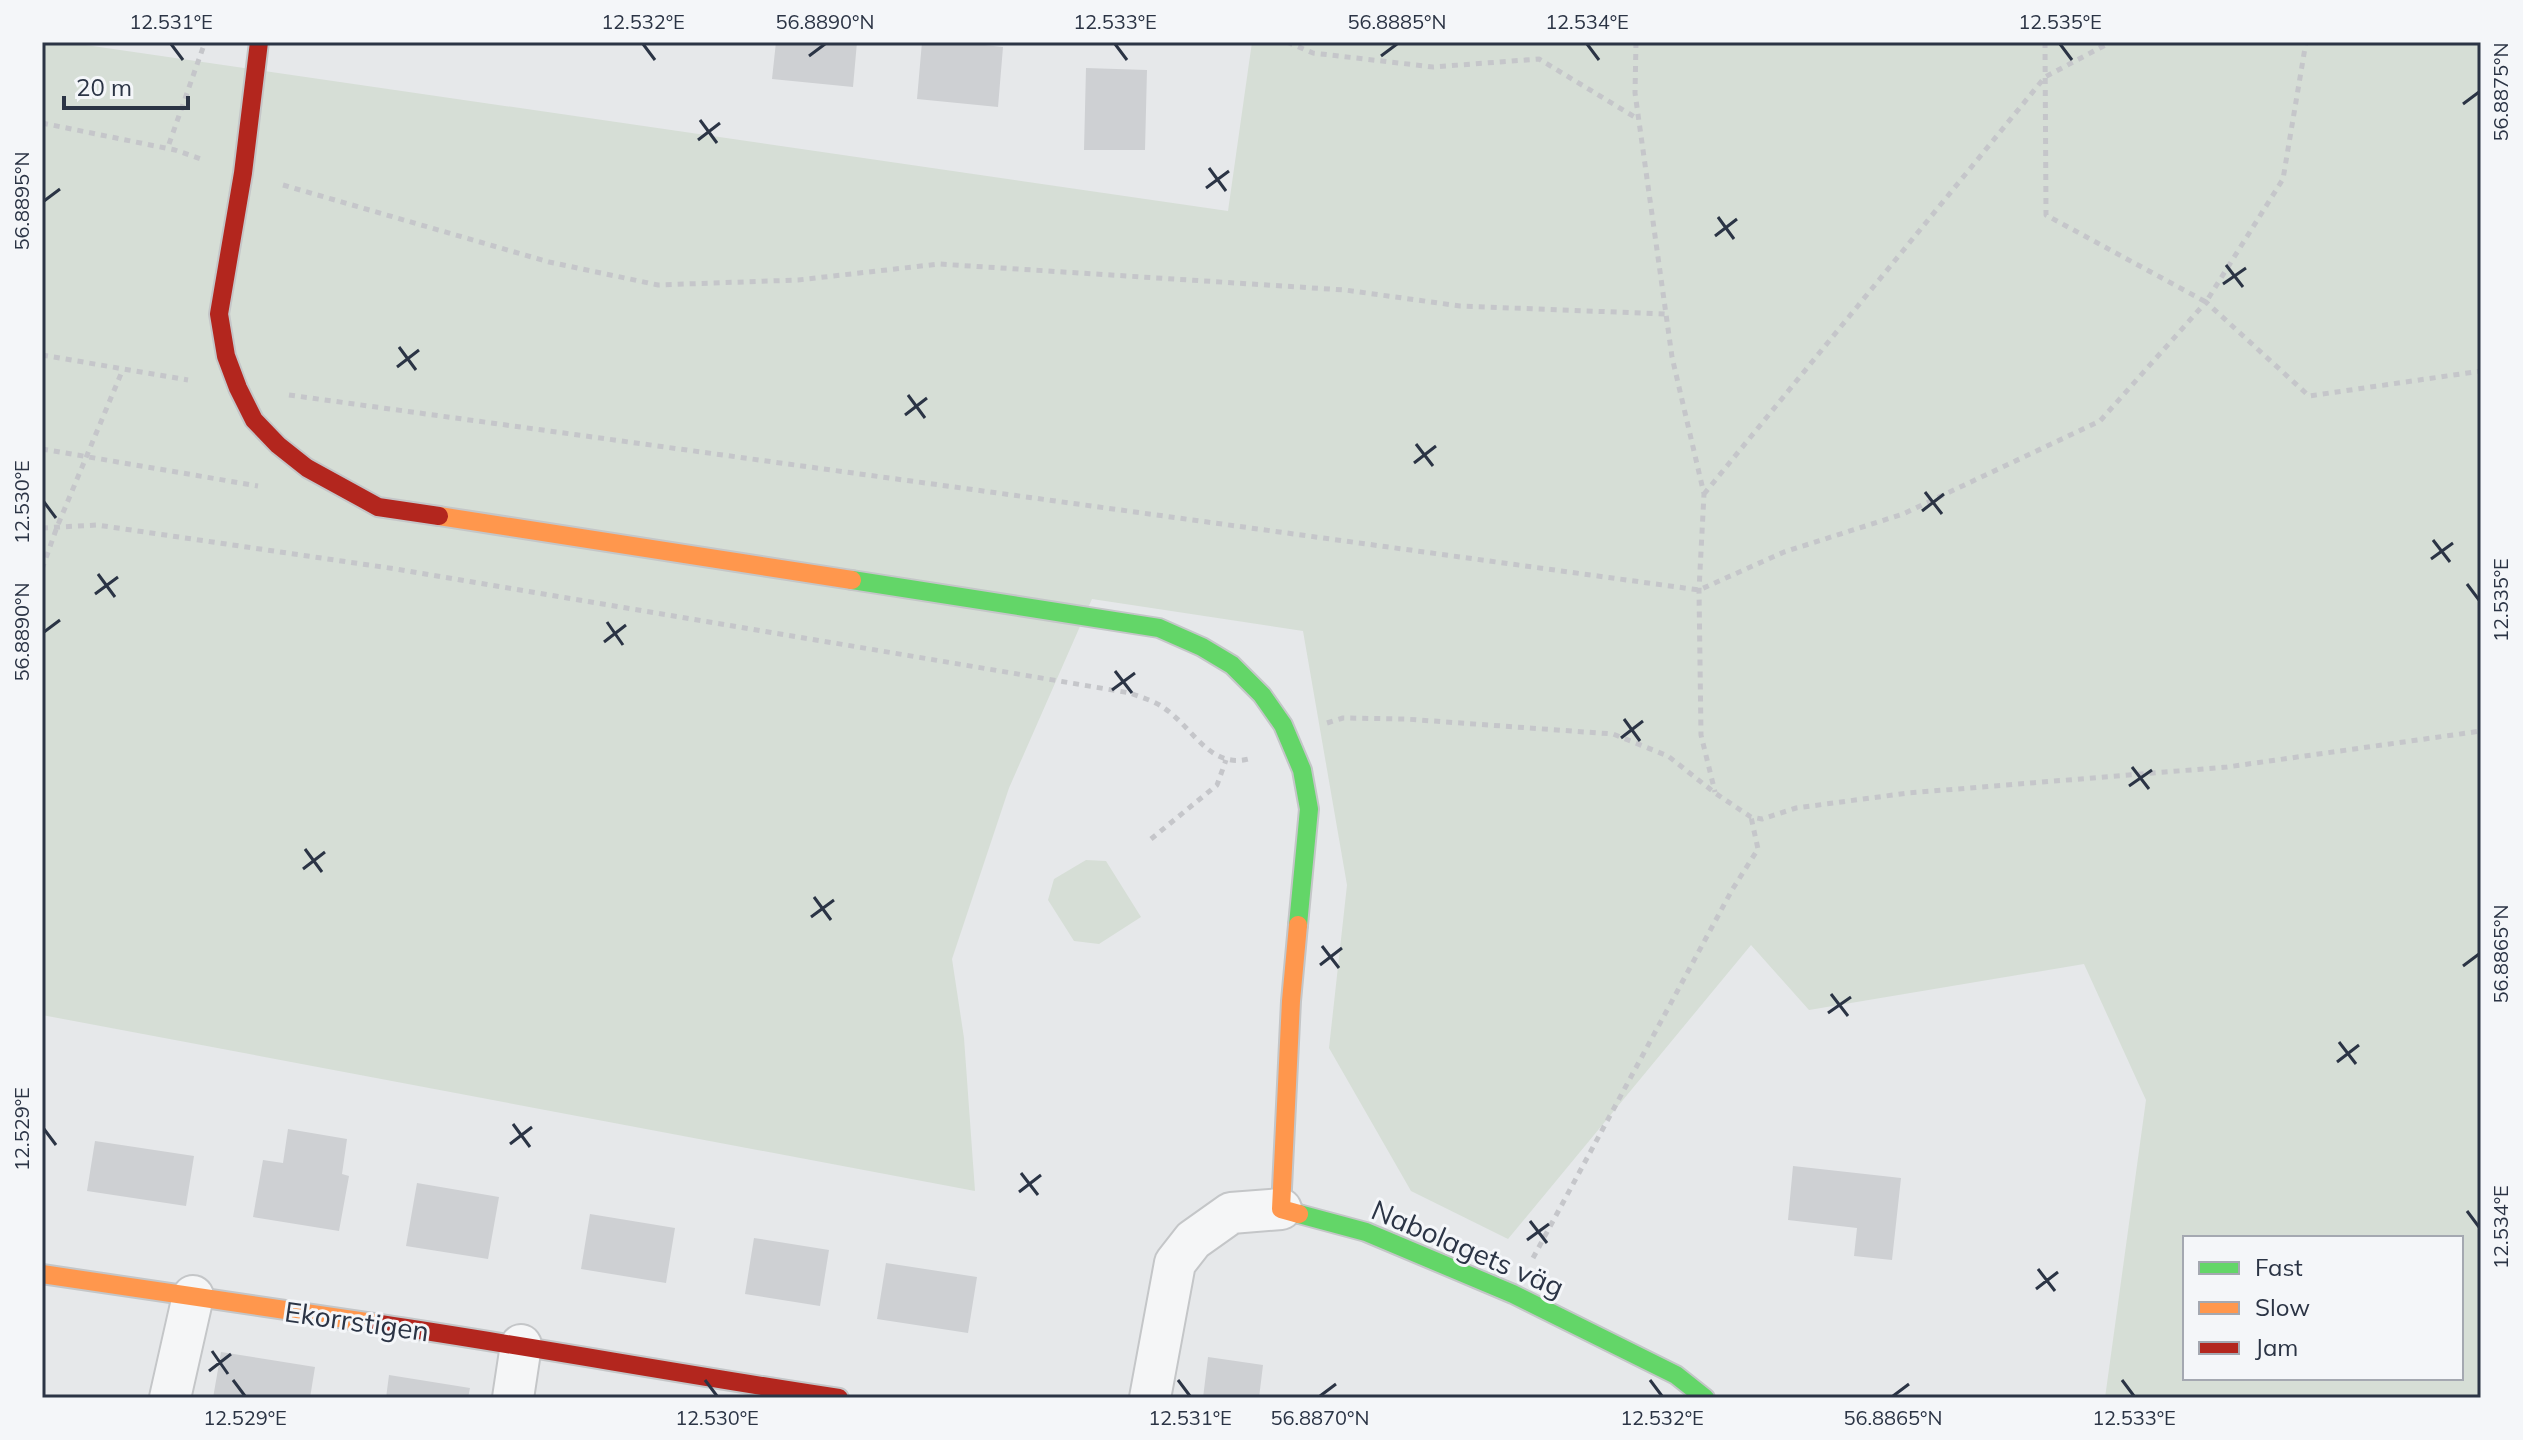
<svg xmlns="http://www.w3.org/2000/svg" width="2523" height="1440" viewBox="0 0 2523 1440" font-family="Mulish,sans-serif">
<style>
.green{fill:#d6ded6;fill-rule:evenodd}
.building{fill:#ced0d3}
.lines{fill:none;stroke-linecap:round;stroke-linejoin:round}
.street-casing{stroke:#c4c6c8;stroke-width:44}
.fast-casing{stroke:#c4c6c8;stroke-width:22}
.slow-casing{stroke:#c4c6c8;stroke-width:22}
.jam-casing{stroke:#c4c6c8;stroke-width:22}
.path{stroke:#c5c6ca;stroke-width:5;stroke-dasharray:6 6;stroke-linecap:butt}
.street{stroke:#f5f6f7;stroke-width:40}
.fast{stroke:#63d668;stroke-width:18}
.slow{stroke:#ff974d;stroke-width:18}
.jam{stroke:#b3261e;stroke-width:18}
.ticks{fill:none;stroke:#2b3445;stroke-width:3}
.labels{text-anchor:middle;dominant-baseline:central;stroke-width:6;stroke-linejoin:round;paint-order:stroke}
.street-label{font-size:28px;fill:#2b3445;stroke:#f4f6f9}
.neatline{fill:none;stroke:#2b3445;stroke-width:3}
.ticks-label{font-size:20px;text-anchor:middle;fill:#2b3445}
</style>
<rect width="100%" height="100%" fill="#e6e8ea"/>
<!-- green -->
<path class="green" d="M42,42H65L1228,211L1252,42H2481V1398H2105L2146,1100L2084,964L1809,1010L1751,945L1508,1239L1411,1191L1329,1048L1347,885L1303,631L1092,599L1009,788L952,959L964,1038L975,1191L42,1015ZM2185,1238H2461V1378H2185Z
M1086,860L1106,861L1141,917L1099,944L1074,941L1048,900L1054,879Z"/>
<!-- building -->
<path class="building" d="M776,42H857L853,87L772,79Z
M922,42H957L1003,47L998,107L917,99Z
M1086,68L1147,70L1145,150H1084Z
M288,1129L347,1139L342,1174L349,1176L339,1231L253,1217L263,1160L283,1163Z
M95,1141L194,1156L186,1206L87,1191Z
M1793,1166L1901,1178L1892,1260L1854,1256L1857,1228L1788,1220Z
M417,1183L499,1197L488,1259L406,1246Z
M590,1214L675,1228L666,1283L581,1269Z
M754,1238L829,1250L820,1306L745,1294Z
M886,1263L977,1277L968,1333L877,1319Z
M221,1352L315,1367L310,1398H213Z
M1208,1357L1263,1365L1259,1398H1203Z
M389,1375L470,1388L468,1398H386Z"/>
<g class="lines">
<defs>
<path id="street" d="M170,1398L193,1296
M513,1398L521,1345
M1150,1398L1175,1263L1193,1240L1231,1213L1281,1209"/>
<path id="fast" d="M852,580L1159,628L1202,647L1232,665L1262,695L1283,725L1302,770L1309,809L1298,925
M1299,1214L1366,1232L1513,1294L1676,1375L1705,1398"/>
<path id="slow" d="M439,516L852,580
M1298,925L1291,1001L1281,1209L1299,1214
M42,1274L380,1324"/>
<path id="jam" d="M259,42L243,173L219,314L226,356L238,388L254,420L278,445L307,468L378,507L439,516
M380,1324C534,1347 686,1375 839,1398"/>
</defs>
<!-- street casing -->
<use href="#street" class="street-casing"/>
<!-- fast casing -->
<use href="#fast" class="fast-casing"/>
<!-- slow casing -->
<use href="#slow" class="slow-casing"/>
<!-- jam casing -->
<use href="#jam" class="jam-casing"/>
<!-- path -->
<path class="path" d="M1287,42L1313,53L1433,67L1539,59L1638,119
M1636,42L1635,93L1672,357L1704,494L1699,590L1701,735L1715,792
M2045,42L2046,215L2206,302L2283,179L2306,42
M42,123L175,150L201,159
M169,144L205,42
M283,185L549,262L658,285L798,280L939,264L1345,290L1460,306L1666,314
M42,355L188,380
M289,395L1699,590L1784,552L1903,514L2100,421L2206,302L2309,396L2481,371
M42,449L258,486
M1704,494L2045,77L2111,42
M42,528L97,525L396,569L1130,693C1140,697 1155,701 1164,708C1194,728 1210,771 1252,758
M42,569L57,527L123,369
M1327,723L1343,718L1405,719L1613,734L1668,756L1715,793L1751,817L1762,819L1796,808L1908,793L2227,767L2481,731
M1151,839L1217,785L1226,760
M1533,1258L1732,890L1758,849L1751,817"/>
<!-- street -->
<use href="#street" class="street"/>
<!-- fast -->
<use href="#fast" class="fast"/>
<!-- slow -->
<use href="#slow" class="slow"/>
<!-- jam -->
<use href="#jam" class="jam"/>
</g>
<!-- ticks -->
<path class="ticks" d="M171,44L183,60M643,44L655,60M1115,44L1127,60M1587,44L1599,60M2060,44L2072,60M809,56L825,44M1381,56L1397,44M2463,104L2479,92M700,120L717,143M698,140L720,123M1209,168L1226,191M1206,188L1229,171M44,201L60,189M1718,217L1734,239M1715,236L1737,219M2226,265L2243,287M2223,284L2246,268M399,347L416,370M397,367L419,350M908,395L925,418M905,415L927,398M1416,444L1433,466M1414,463L1436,446M1925,492L1942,514M44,502L56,518M1922,511L1944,494M2433,540L2450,562M2431,559L2453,543M98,574L115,597M2467,584L2479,600M95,594L118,577M607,622L623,645M44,632L60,620M604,642L626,625M1115,671L1132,693M1112,690L1135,673M1624,719L1640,741M1621,738L1643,721M2132,767L2149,789M2129,786L2152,770M305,849L322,872M303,869L325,852M814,897L831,920M811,917L834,900M1322,946L1339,968M1320,965L1342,948M2463,966L2479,954M1831,994L1848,1016M1828,1013L1851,997M2339,1042L2356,1064M2337,1062L2359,1045M513,1124L530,1147M44,1129L56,1145M510,1144L532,1127M1021,1173L1038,1195M1019,1192L1041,1175M2467,1211L2479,1227M1530,1221L1547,1243M1527,1240L1549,1224M2038,1269L2055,1291M2036,1289L2058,1272M212,1351L228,1374M209,1371L231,1354M233,1380L245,1396M705,1380L717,1396M1178,1380L1190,1396M1650,1380L1662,1396M2122,1380L2134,1396M1320,1396L1336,1384M1893,1396L1909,1384"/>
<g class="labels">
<!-- street labels -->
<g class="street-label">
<text transform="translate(1468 1248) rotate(23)">Nabolagets väg</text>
<text transform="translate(357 1321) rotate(8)">Ekorrstigen</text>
</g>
</g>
<!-- border -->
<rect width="2523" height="1440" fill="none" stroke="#f4f6f9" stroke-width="88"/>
<!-- legend -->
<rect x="2183" y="1236" width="280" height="144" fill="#f4f6f9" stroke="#a4a8b1" stroke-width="2"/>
<rect x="2199" y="1262" width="40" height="12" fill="#63d668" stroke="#a4a8b1" stroke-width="2"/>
<text x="2255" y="1276" font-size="24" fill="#2b3445">Fast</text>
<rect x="2199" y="1302" width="40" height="12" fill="#ff974d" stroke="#a4a8b1" stroke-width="2"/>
<text x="2255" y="1316" font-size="24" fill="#2b3445">Slow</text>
<rect x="2199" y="1342" width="40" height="12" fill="#b3261e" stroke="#a4a8b1" stroke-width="2"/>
<text x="2255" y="1356" font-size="24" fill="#2b3445">Jam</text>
<!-- scale -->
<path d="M64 96v12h124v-12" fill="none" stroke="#2b3445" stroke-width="4"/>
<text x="76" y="96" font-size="24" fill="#2b3445" stroke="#f4f6f9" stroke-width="6" paint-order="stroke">20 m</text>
<rect x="44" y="44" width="2435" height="1352" class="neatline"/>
<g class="ticks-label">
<text x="171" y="29">12.531°E</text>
<text x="643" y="29">12.532°E</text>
<text x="825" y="29">56.8890°N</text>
<text x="1115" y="29">12.533°E</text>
<text x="1397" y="29">56.8885°N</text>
<text x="1587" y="29">12.534°E</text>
<text x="2060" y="29">12.535°E</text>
<text transform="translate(2501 92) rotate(-90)" y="7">56.8875°N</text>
<text transform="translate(22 201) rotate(-90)" y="7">56.8895°N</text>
<text transform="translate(22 502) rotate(-90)" y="7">12.530°E</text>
<text transform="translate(2501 600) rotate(-90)" y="7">12.535°E</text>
<text transform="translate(22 632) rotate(-90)" y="7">56.8890°N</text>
<text transform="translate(2501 954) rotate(-90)" y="7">56.8865°N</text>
<text transform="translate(22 1129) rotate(-90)" y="7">12.529°E</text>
<text transform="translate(2501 1227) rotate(-90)" y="7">12.534°E</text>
<text x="245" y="1425">12.529°E</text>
<text x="717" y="1425">12.530°E</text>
<text x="1190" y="1425">12.531°E</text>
<text x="1320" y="1425">56.8870°N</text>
<text x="1662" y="1425">12.532°E</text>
<text x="1893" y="1425">56.8865°N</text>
<text x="2134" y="1425">12.533°E</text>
</g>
</svg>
